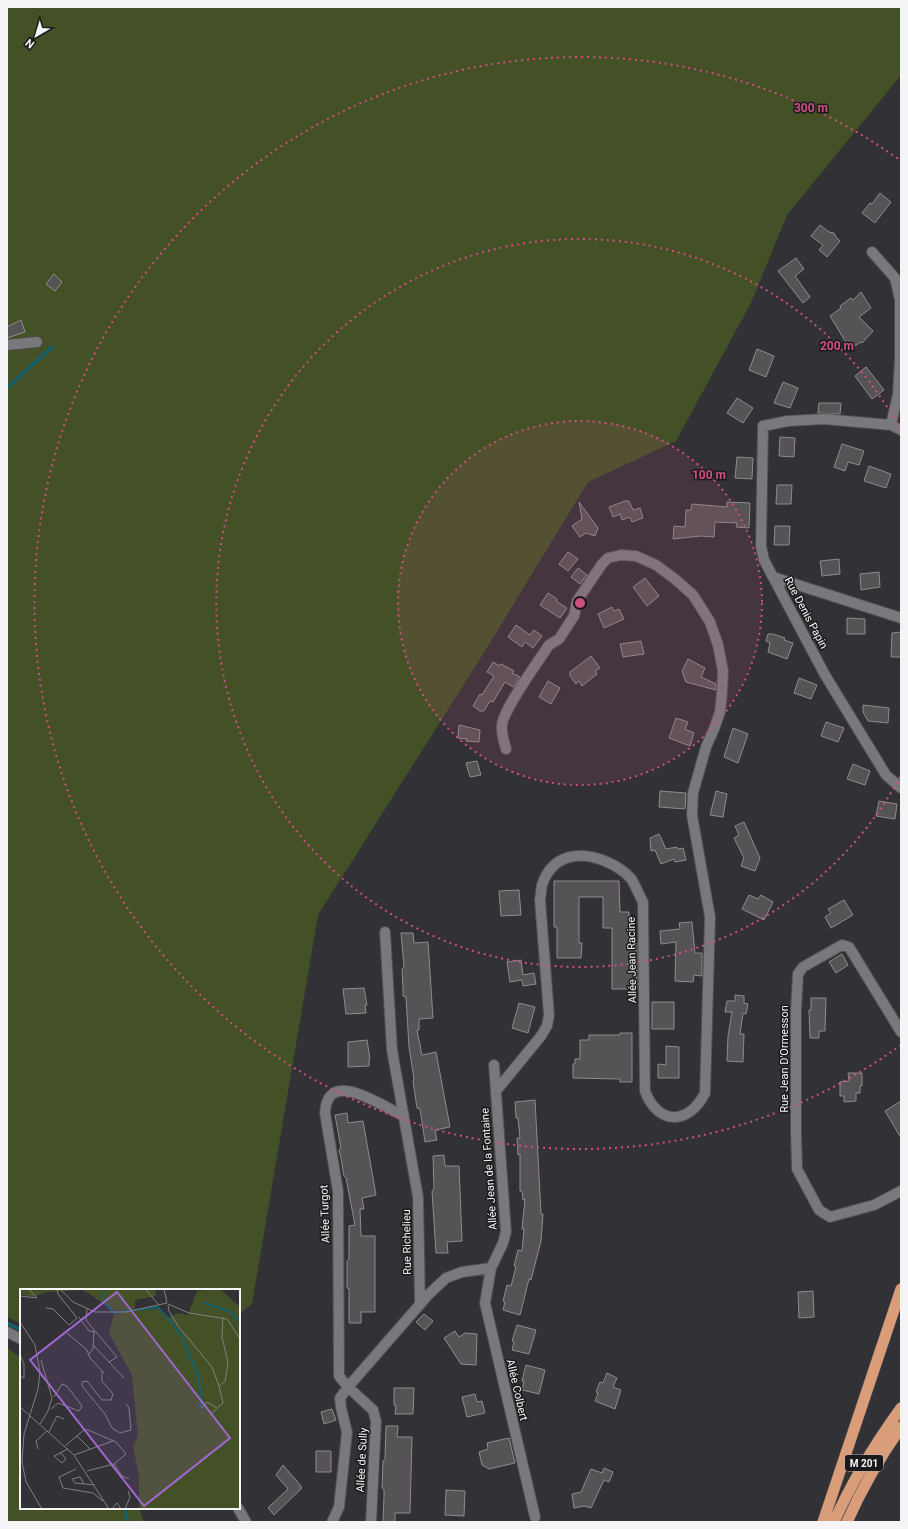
<svg xmlns="http://www.w3.org/2000/svg" width="908" height="1529" viewBox="0 0 908 1529" font-family="Roboto,sans-serif">
<style>
.green{fill:#445127}
.lines{fill:none;stroke-linecap:round;stroke-linejoin:round}
.stream{stroke:#12616d;stroke-width:3.5}
.building{fill:#565356;stroke:#8f8b8e}
.minor-casing{stroke:#4f4e50;stroke-width:12}
.tertiary-casing{stroke:#4f4e50;stroke-width:12}
.trunk-casing{stroke:#4f4e50;stroke-width:12}
.minor{stroke:#79787c;stroke-width:10}
.tertiary{stroke:#79787c;stroke-width:10}
.trunk{stroke:#da9d7a;stroke-width:11}
.ring{fill:none;stroke:#cf4f82;stroke-width:2;stroke-dasharray:2 4}
.labels{text-anchor:middle;dominant-baseline:central;stroke-width:3;stroke-linejoin:round;paint-order:stroke}
.shield{fill:#1a191b;stroke:#b3b2b4;stroke-width:1}
.shield-label{font-size:10px;font-weight:bold;fill:#f5f4f6}
.street-label{font-size:11px;fill:#f5f4f6;stroke:#1a191b}
.inset-river{fill:none;stroke:#12616d;stroke-width:2}
.inset-road{fill:none;stroke:#807f82;stroke-width:1}
.view{fill:#a068d0;fill-opacity:0.15;stroke:#a068d0;stroke-width:2}
.inset-edge{fill:none;stroke:#f5f4f6;stroke-width:2}
.centre{fill:#cf4f82;stroke:#1a191b;stroke-width:2}
.ring-label{font-size:12px;text-anchor:middle;font-weight:bold;fill:#cf4f82;stroke:#1a191b;stroke-width:3;stroke-linejoin:round;paint-order:stroke}
</style>
<rect width="100%" height="100%" fill="#323135"/>
<!-- green -->
<path class="green" d="M7,7H901V75L787,215L751,303L676,441L588,482L485,651L318,915L252,1304L239,1314V1290H21V1324L7,1317Z
M7,1348L21,1358V1508H139L144,1522H7Z"/>
<g class="lines">
<!-- stream -->
<path class="stream" d="M7,388L52,347
M7,1323L21,1330
M126,1508L127,1522"/>
</g>
<!-- building -->
<path class="building" d="M880,193L891,202L875,223L862,213L870,203L872,204Z
M820,225L829,232L834,233L836,237L840,241L827,257L819,250L823,245L811,236Z
M796,258L804,269L795,276L810,297L803,303L778,271Z
M54,274L62,282L55,291L46,284Z
M861,292L871,308L859,317L873,331L862,343L861,342L850,349L830,316L841,308L840,306L851,298L853,300Z
M21,320L25,332L7,338V327Z
M757,349L774,356L766,377L749,370Z
M866,367L884,390L872,399L855,376Z
M783,382L798,388L790,408L774,403Z
M737,398L753,408L743,423L727,413Z
M819,403H841L840,414L818,413Z
M780,437L795,438L794,457L779,456Z
M842,444L864,451L859,465L848,462L845,471L834,467Z
M737,457L753,458L752,479L735,478Z
M869,466L891,474L886,488L864,481Z
M777,485H792L791,504H776Z
M625,501H629L633,510L640,508L643,518L632,522L630,517L622,520L620,514L613,517L609,507Z
M579,502L598,528L595,536L586,533L580,537L572,526L582,519Z
M727,502L750,503L749,528L736,527L737,523L715,522L714,537L701,536L673,539L674,526L685,527L686,510H691L692,504L727,507Z
M775,526H790L789,545H774Z
M568,552L578,559L568,571L559,564Z
M839,559L840,574L822,576L820,561Z
M578,568L587,575L580,584L571,577Z
M879,572L880,587L861,590L860,574Z
M645,578L659,596L647,606L633,587Z
M548,593L557,599L556,601L567,608L560,618L540,605Z
M612,607L614,611L619,609L624,619L604,628L598,614Z
M847,618L865,619V634H847Z
M516,625L530,635L534,630L542,636L533,648L525,642L522,647L508,637Z
M901,632V657H891L892,633Z
M768,634H773L785,638L784,640L793,643L787,659L768,652L770,643L766,641Z
M641,641L644,654L623,657L620,644Z
M591,656L600,668L595,671L597,674L582,686L579,681L576,684L570,676V672Z
M688,659L705,668L701,677L716,684V690L686,682L682,671Z
M493,662L500,666L501,664L514,671L512,673L520,677L513,687L505,682L493,702L490,701L484,711H480L473,706L480,694L482,695L494,676L487,672Z
M799,678L817,685L811,699L794,693Z
M548,681L560,688L551,704L539,697Z
M863,705L889,708L888,723L868,721L863,712Z
M676,718L688,722L685,729L694,733L690,746L669,738Z
M826,722L844,728L838,742L821,736Z
M459,725L480,730L479,742L466,741L467,739L458,738Z
M733,728L748,734L738,763L724,757Z
M477,761L481,775L470,777L466,763Z
M853,764L870,771L865,785L847,779Z
M660,791L686,793L685,809L659,807Z
M716,791L727,794L723,817L710,815Z
M879,801L897,804L895,819L876,816Z
M744,822L760,858L755,871L741,866L744,858L734,838L739,835L735,826Z
M659,834L666,849L677,847L678,849L683,848L686,860L675,862L674,859L661,864L655,850L651,851L650,838Z
M554,881H619L620,912H629V943H637V989H612V928H603V897H579V943H582L581,958H557V927H554Z
M519,890L521,915L501,916L499,891Z
M749,895L758,899L761,895L773,902L764,920L742,909Z
M844,900L853,915L831,928L825,917L831,913L828,909Z
M692,922L695,953H702V976L694,975L693,982L675,981L676,942L661,944L660,931L680,929L679,923Z
M401,933H413L414,943L428,942L433,1018L419,1019V1030H417L422,1055L436,1052L450,1127L435,1130L437,1140L425,1142L420,1109L417,1108L413,1081L414,1079L409,1047L406,997L403,996V988L402,969L404,967Z
M842,954L848,965L836,973L829,962Z
M521,960L523,975L534,973L536,984L523,986L522,980L510,982L507,962Z
M364,988L367,1005H365L366,1013L346,1014L343,989Z
M735,995L744,996V1003L748,1004L746,1014L743,1013L740,1034H744L743,1062L727,1061L728,1036L732,1012H725L727,1001H735Z
M811,998H826L825,1031H819V1038H810L809,1010H811Z
M652,1002H674V1029H652Z
M519,1003L535,1007L528,1033L512,1028Z
M620,1033H632V1082H620V1079L573,1078V1064H575V1059H580V1040H589V1035H620Z
M367,1040L370,1059H369V1066L348,1067V1042Z
M666,1046L679,1047V1078H658V1064L666,1065Z
M848,1073H862V1086H860V1093H856V1101L844,1102V1096H840V1082L849,1081Z
M535,1100L541,1214H543L541,1241L531,1280L529,1279L520,1315L503,1310L505,1302L503,1301L507,1285L511,1286L516,1267L514,1266L518,1250L522,1251L524,1229H522L525,1199L523,1200L522,1191H520V1154L518,1155L517,1138H520L518,1118H516L515,1102Z
M901,1101V1138L885,1111Z
M347,1113L348,1123L363,1121L376,1195L362,1198L364,1209H360L361,1236H375V1312H361V1323H349V1289L347,1288V1261L349,1259V1226L355,1225L346,1178L344,1176L341,1158L339,1150L341,1148L335,1115Z
M444,1155L445,1166H459L462,1241L447,1242L448,1253H436L432,1191L434,1189L433,1156Z
M813,1291L814,1317L799,1318L798,1292Z
M424,1314L433,1321L425,1330L416,1322Z
M517,1325L536,1330L529,1354L512,1350L514,1342L512,1341Z
M455,1331L459,1337L465,1333L477,1334L476,1365L461,1364L444,1338Z
M526,1365L545,1370L539,1394L522,1390L524,1381H522Z
M607,1373L617,1378L613,1387L621,1390L615,1409L595,1401L598,1393L596,1392L600,1382L603,1383Z
M394,1388H414L413,1414H395L396,1405H394Z
M475,1394L477,1402L482,1401L485,1413L467,1417L462,1397Z
M332,1409L336,1420L324,1424L321,1412Z
M386,1426H398L397,1437H412L410,1513H395V1522H383L384,1496V1490L382,1488L383,1461L385,1459Z
M509,1438L515,1463L489,1469L482,1465L479,1452L488,1449L487,1443Z
M316,1451H331V1472H316Z
M283,1465L301,1486V1489L274,1515L268,1508L288,1489L276,1475Z
M604,1468L613,1472L609,1482L604,1480L591,1508L584,1506L574,1508L572,1494L581,1492L591,1469L602,1473Z
M446,1490L465,1491L464,1516L445,1515Z"/>
<g class="lines">
<defs>
<path id="minor" d="M872,252L895,278L900,300V358L898,394L891,425
M7,345L37,342
M901,430L891,425L824,419L788,421L763,426L761,546L764,560L825,675L886,775L901,788
M773,577L901,618
M385,932L392,1050L418,1197L420,1304
M901,1032L849,947L842,945L803,967L798,974L796,1011V1132L797,1169L819,1210L830,1217L874,1205L901,1191
M494,1065L506,1232L503,1243L491,1268L485,1303L535,1517
M496,1091L541,1036L547,1026L549,1015L540,900C541,895 541,890 542,885C552,854 581,850 607,862C615,865 627,873 632,880C636,887 639,895 643,902L645,1091C658,1126 689,1125 705,1093L710,917L692,815L693,793L706,747L714,729L720,712L722,693L723,671L718,645L710,622L693,595L675,579L656,565L636,556L621,555L608,558L602,564L577,601L574,616L559,639L549,645C538,662 504,708 502,725C501,733 504,741 506,749
M332,1522L339,1507L347,1432L341,1408L340,1398L348,1387L429,1294L446,1278L462,1272L491,1268
M371,1522L376,1421L373,1410L348,1387L339,1376L338,1191L325,1113C327,1066 383,1107 404,1116"/>
<path id="tertiary" d="M7,1332L21,1339
M238,1508L246,1522"/>
<path id="trunk" d="M823,1522L901,1289
M834,1522C852,1481 875,1444 901,1408
M847,1522C862,1488 880,1457 901,1427"/>
</defs>
<!-- minor casing -->
<use href="#minor" class="minor-casing"/>
<!-- tertiary casing -->
<use href="#tertiary" class="tertiary-casing"/>
<!-- trunk casing -->
<use href="#trunk" class="trunk-casing"/>
<!-- minor -->
<use href="#minor" class="minor"/>
<!-- tertiary -->
<use href="#tertiary" class="tertiary"/>
<!-- trunk -->
<use href="#trunk" class="trunk"/>
</g>
<!-- distance rings -->
<circle cx="580" cy="603" r="182" fill="#cf4f82" fill-opacity=".12"/>
<g class="ring">
<circle cx="580" cy="603" r="182"/>
<path d="M900 777A364 364 0 1 1 900 429"/>
<path d="M901 1045A546 546 0 1 1 901 161"/>
</g>
<g class="labels">
<!-- shield labels -->
<rect class="shield" x="845" y="1455" width="38" height="16" rx="3"/>
<g class="shield-label">
<text x="864" y="1463">M 201</text>
</g>
<!-- street labels -->
<g class="street-label">
<text transform="translate(806 613) rotate(62)">Rue Denis Papin</text>
<text transform="translate(632 960) rotate(-91)">Allée Jean Racine</text>
<text transform="translate(784 1059) rotate(-90)">Rue Jean D'Ormesson</text>
<text transform="translate(489 1169) rotate(-94)">Allée Jean de la Fontaine</text>
<text transform="translate(325 1214) rotate(-92)">Allée Turgot</text>
<text transform="translate(407 1242) rotate(-91)">Rue Richelieu</text>
<text transform="translate(517 1390) rotate(77)">Allée Colbert</text>
<text transform="translate(362 1460) rotate(-87)">Allée de Sully</text>
</g>
</g>
<!-- overview -->
<g transform="translate(20 1289)">
<rect width="220" height="220" fill="#323135"/>
<path d="M0,0H135L136,7L115,11V21L95,22L63,1L27,3L13,8L0,5ZM200,0L220,18V220H119V187L113,157L118,147L112,86L89,44L94,25L138,19L147,29L158,24L168,26L177,2Z" fill="#445127"/>
<path class="inset-river" d="M83,0V12L94,24L138,18L152,34L162,48L177,84L182,108L180,120M184,14L209,22L220,33"/>
<path class="inset-road" d="M40,0L53,13L75,23H106L147,14M125,0L139,16M144,0L147,14M0,7L17,9L9,0M148,15L169,24L207,30L220,50M148,16L149,22L158,37L192,78L199,97L203,114L191,125M26,19L33,20L49,36L55,31L57,29L38,5L37,0M67,20L66,31L74,41L73,60L69,65M59,28L69,42L76,43L97,68L89,73M0,33L15,56L20,83L18,100L4,145L2,173L6,193L22,220M47,44L67,61L70,69L84,84M73,56L104,89M0,66L4,75V89L0,87M82,82V92L93,105L91,111H82L67,92L62,93V97L85,125L92,139L100,144L111,141L109,119L106,115M199,97L205,92L208,74L202,48L203,28M0,118L54,166L89,220M181,119L187,113L197,119M31,120L38,114L59,122L62,117L47,97L42,95L34,108M20,135L28,122L32,109L21,71M29,143L37,127L44,130M57,147L70,160M45,157L64,141H68L96,153L106,165L94,175L67,182M18,160L16,152L27,142M41,164L46,170L42,174L34,167L48,160M54,166L93,152M94,175L102,187L109,190M56,180L39,188L43,199L73,204L83,212M64,195L60,188L52,190L55,194L75,196M92,220L97,214L101,220M105,220L110,208L108,202"/>
<path class="view" d="M97,3L210,149L124,217L10,71Z"/>
<rect width="220" height="220" class="inset-edge"/>
</g>
<circle cx="580" cy="603" r="6" class="centre"/>
<g class="ring-label">
<text x="811" y="112">300 m</text>
<text x="837" y="350">200 m</text>
<text x="709" y="479">100 m</text>
</g>
<!-- border -->
<rect width="908" height="1529" fill="none" stroke="#f5f4f6" stroke-width="16"/>
<!-- north arrow -->
<g transform="translate(36 36) rotate(218)" stroke="#1a191b" stroke-width="3" paint-order="stroke">
<path d="M0-3L7 15L0 10L-7 15Z" fill="#f5f4f6"/>
<text y="-6" font-size="11" font-weight="bold" text-anchor="middle" fill="#f5f4f6">N</text>
</g>
</svg>
